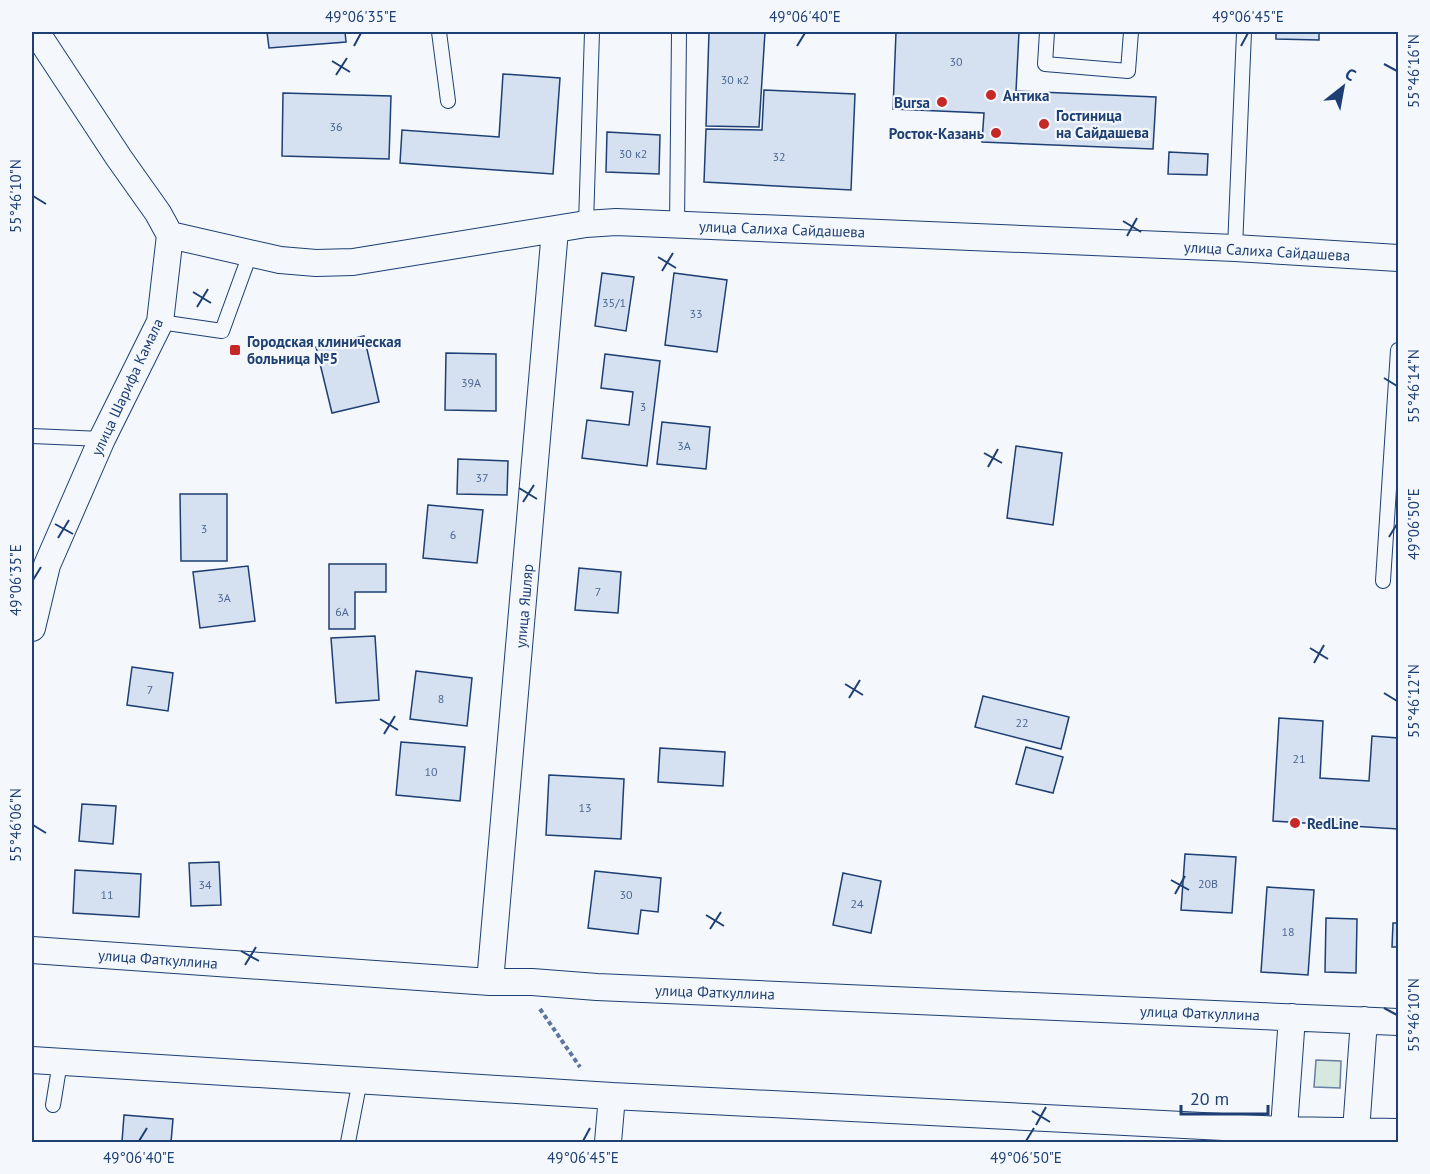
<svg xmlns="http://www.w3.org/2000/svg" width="1430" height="1174" viewBox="0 0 1430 1174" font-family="'PT Sans',sans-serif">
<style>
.green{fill:#d7e8df;stroke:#687fa3;stroke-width:1.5}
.building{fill:#d5e0f0;stroke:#1d3f73;stroke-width:1.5}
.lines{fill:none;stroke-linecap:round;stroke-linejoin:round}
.lane-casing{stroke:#1d3f73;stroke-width:16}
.street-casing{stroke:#1d3f73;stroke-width:28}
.path{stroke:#5e769c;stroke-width:4;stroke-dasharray:4.5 3;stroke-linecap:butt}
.lane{stroke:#f4f7fb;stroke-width:14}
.street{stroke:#f4f7fb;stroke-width:26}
.ticks{fill:none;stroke:#1d3f73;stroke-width:2}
.poi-dot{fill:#c62828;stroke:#f4f7fb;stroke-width:2}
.labels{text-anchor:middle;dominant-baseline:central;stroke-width:4.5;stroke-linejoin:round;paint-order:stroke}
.number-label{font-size:12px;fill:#4b6792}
.poi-label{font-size:15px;font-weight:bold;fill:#1d3f73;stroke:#f4f7fb;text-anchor:start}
.street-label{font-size:15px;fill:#1d3f73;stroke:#f4f7fb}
.neatline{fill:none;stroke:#1d3f73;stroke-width:2}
.ticks-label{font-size:15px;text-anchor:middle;fill:#1d3f73}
</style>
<rect width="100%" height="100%" fill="#f4f7fb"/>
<!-- green -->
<path class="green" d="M1316,1060L1341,1061L1340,1088L1314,1087Z"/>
<!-- building -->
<path class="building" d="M267,32H345L346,42L269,48Z
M709,32H765L759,127L706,126Z
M896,32H1019L1016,91L1156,97L1153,149L982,142L984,113L893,109Z
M1276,32H1319V40L1276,39Z
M503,74L560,78L553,174L400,163L402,130L499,137Z
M764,90L855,94L851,190L704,182L706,129L762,130Z
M283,93L391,96L389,159L282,156Z
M607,132L660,135L659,174L606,172Z
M1169,152L1208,154L1207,175L1168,174Z
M602,273L634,277L626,331L595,326Z
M674,273L727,280L717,352L665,345Z
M364,336L379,402L332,413L316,347Z
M446,353L496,354V411L445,410Z
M605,354L660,361L647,466L582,458L587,420L629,425L633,392L601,388Z
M662,422L710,427L706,469L657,464Z
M1016,446L1062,453L1053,525L1007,518Z
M458,459L508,461L507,495L457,494Z
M180,494H227V561H181Z
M428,505L483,510L477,563L423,558Z
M329,564H386V592H355V629H329Z
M248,566L255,621L200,628L193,572Z
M579,568L621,572L618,613L575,610Z
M375,636L379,700L336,703L331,638Z
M132,667L173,673L168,711L127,705Z
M416,671L472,678L467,726L410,719Z
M983,696L1069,717L1061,749L975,727Z
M1279,718L1323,721L1320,778L1369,781L1372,736L1398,738V829L1273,821Z
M401,742L465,747L460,801L396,795Z
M1026,747L1063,757L1053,793L1016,784Z
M660,748L725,752L723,786L658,782Z
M549,775L624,779L621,839L546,835Z
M82,804L116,806L113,844L79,841Z
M1185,854L1236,857L1232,913L1181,910Z
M219,862L221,905L191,906L189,863Z
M75,870L141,874L139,917L73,913Z
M595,871L661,878L658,912L641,910L638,934L588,928Z
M843,873L881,881L871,933L833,925Z
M1267,887L1314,890L1308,975L1261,972Z
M1326,918L1357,919L1356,973L1325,972Z
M1393,923H1398V947H1392Z
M124,1115L173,1119L171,1142H122Z"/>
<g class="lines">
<defs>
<path id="lane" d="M439,32L448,101
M1047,32L1045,64L1128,71L1131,32
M586,224L592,32
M677,225L679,32
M1235,248L1244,32
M160,322L222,331L250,254
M32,436L102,439
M1383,581L1398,350
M53,1105L60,1062
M348,1142L360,1080"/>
<path id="street" d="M170,235L280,260L316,263L353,262L586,224L616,222L1235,248L1398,258
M32,628L47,565L102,439L160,322L170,235L158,213L119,158L36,32
M32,950L490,982H532L597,987L1398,1022
M490,982L555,230
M32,1060L612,1096L1283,1130L1398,1132
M1356,1131L1364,1020
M608,1142L612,1096
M1283,1142L1292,1017"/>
</defs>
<!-- lane casing -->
<use href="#lane" class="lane-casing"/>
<!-- street casing -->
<use href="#street" class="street-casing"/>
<!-- path -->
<path class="path" d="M540,1009L580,1067"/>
<!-- lane -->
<use href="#lane" class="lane"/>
<!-- street -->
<use href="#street" class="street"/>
</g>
<!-- ticks -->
<path class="ticks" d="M354,46L361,33M797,46L805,33M1241,46L1248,33M332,61L350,72M1384,64L1397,71M336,75L347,58M33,196L46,204M1123,221L1141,232M1127,236L1137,218M658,257L676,268M662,271L673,253M193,292L211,303M197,307L208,289M1384,378L1397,386M984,453L1002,463M988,467L998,449M519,488L537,499M523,502L534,485M55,524L73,534M1389,537L1397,524M58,538L69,520M33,580L41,567M1310,648L1328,659M1314,663L1324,645M845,684L863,695M1384,693L1397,701M849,698L860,680M380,719L398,730M384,734L395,716M33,825L46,833M1171,880L1189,890M1175,894L1185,876M706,915L724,926M710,929L721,912M241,951L259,961M245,965L256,947M1384,1008L1397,1015M1032,1111L1050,1122M1036,1125L1046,1107M139,1141L147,1128M583,1141L590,1128M1026,1141L1034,1128"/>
<!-- markers -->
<g class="poi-dot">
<circle cx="991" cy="95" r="6"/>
<circle cx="942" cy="102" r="6"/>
<circle cx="1044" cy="124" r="6"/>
<circle cx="996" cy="133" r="6"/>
<rect x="229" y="344" width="12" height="12" rx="3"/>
<circle cx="1295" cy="823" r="6"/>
</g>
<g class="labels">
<!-- number labels -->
<g class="number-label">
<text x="956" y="61">30</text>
<text x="735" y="79">30 к2</text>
<text x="336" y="126">36</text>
<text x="633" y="153">30 к2</text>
<text x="779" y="156">32</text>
<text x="614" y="302">35/1</text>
<text x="696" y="313">33</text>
<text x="471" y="382">39А</text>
<text x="643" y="406">3</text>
<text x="684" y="445">3А</text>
<text x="482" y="477">37</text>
<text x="204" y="528">3</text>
<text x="453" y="534">6</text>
<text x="598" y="591">7</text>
<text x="224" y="597">3А</text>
<text x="342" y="611">6А</text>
<text x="150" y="689">7</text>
<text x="441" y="698">8</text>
<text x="1022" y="722">22</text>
<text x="1299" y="758">21</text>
<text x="431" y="771">10</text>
<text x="585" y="807">13</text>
<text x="1208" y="883">20В</text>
<text x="205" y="884">34</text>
<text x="107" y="894">11</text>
<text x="626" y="894">30</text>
<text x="857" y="903">24</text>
<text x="1288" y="931">18</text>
</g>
<!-- poi labels -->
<g class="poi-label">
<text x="1003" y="95">Антика</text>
<text x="930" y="102" text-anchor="end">Bursa</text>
<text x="1056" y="115">Гостиница<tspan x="1056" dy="17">на Сайдашева</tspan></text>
<text x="984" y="133" text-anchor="end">Росток-Казань</text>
<text x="247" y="341">Городская клиническая<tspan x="247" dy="17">больница №5</tspan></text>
<text x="1307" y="823">RedLine</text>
</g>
<!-- street labels -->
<g class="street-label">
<text transform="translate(782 229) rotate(2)">улица Салиха Сайдашева</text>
<text transform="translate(1267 251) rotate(3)">улица Салиха Сайдашева</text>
<text transform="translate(127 387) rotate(-65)">улица Шарифа Камала</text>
<text transform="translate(524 606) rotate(-85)">улица Яшляр</text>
<text transform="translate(158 959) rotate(4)">улица Фаткуллина</text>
<text transform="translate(715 992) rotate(2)">улица Фаткуллина</text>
<text transform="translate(1200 1013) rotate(2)">улица Фаткуллина</text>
</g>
</g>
<!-- border -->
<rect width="1430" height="1174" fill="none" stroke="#f4f7fb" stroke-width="66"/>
<!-- north arrow -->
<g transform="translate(1343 87) rotate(31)" stroke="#f4f7fb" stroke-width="4.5" paint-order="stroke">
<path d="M0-4.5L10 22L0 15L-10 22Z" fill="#1d3f73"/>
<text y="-9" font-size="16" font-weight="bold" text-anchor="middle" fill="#1d3f73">С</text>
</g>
<!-- scale -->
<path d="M1181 1105v9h87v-9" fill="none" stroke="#1d3f73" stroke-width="3"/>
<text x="1190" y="1105" font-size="18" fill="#1d3f73" stroke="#f4f7fb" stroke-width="4.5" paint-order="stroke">20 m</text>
<rect x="33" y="33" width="1364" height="1108" class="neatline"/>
<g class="ticks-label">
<text x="361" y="22">49°06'35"E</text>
<text x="805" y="22">49°06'40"E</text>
<text x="1248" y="22">49°06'45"E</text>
<text transform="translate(1414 71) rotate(-90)" y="5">55°46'16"N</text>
<text transform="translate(16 196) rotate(-90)" y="5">55°46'10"N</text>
<text transform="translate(1414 386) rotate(-90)" y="5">55°46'14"N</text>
<text transform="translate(1414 524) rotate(-90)" y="5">49°06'50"E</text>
<text transform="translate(16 580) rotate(-90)" y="5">49°06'35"E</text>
<text transform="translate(1414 701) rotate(-90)" y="5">55°46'12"N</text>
<text transform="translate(16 825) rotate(-90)" y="5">55°46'06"N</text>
<text transform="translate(1414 1015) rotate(-90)" y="5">55°46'10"N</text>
<text x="139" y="1163">49°06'40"E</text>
<text x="583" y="1163">49°06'45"E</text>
<text x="1026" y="1163">49°06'50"E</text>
</g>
</svg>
